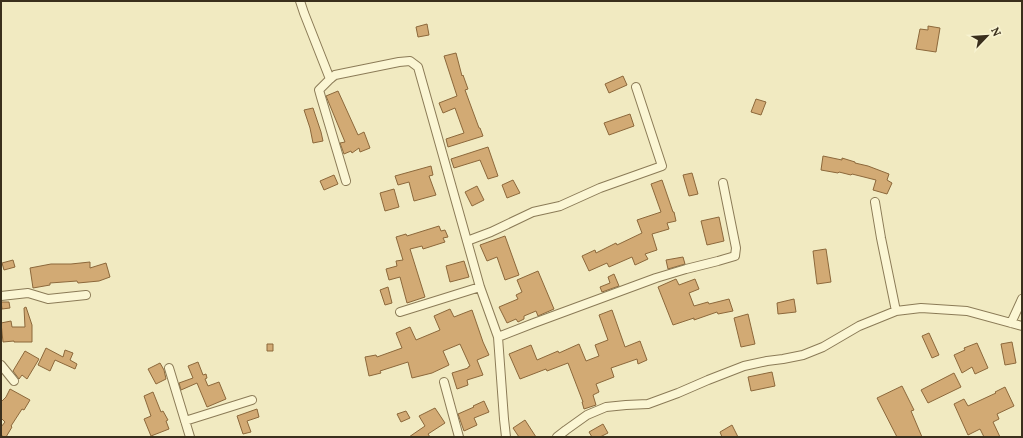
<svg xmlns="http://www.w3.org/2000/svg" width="1023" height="438" viewBox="0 0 1023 438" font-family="Lora,serif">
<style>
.building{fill:#d2aa74;stroke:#8c683b}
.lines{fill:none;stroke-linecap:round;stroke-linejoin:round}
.minor-casing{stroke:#8b7b57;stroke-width:10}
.minor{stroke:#fbf6d4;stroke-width:8}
</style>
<rect width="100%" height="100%" fill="#f1eac1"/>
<!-- building -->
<path class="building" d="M427,24L429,35L418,37L416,27Z
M928,26L940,28L936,52L916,49L920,29L928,30Z
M456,53L462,76L463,75L468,89L465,90L479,128H480L483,136L448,147L446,139L464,133L455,108L443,113L439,103L457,96L444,56Z
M623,76L627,85L609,93L605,84Z
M338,91L358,135L364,132L370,148L360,152L359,148L352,153L351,151L344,154L340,143L345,142L326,96Z
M756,99L766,102L761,115L751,112Z
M313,108L321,132L323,141L313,143L310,128L304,110Z
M630,114L634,126L609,135L604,123Z
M488,147L498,176L488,179L480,160L454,168L451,159Z
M823,156L842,160V158L855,162V163L868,166L889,174L887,180L892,183L887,194L873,190L876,180L852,174L851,175L839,172L838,173L821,170Z
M431,166L433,175L429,176L436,195L414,201L409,182L398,185L395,176Z
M692,173L698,194L689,196L683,175Z
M334,175L338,184L324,190L320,181Z
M513,180L520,193L507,198L502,185Z
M662,180L673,212H674L676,221L667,223L669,229L652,234L657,250L645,254L648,259L635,265L632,257L609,267L607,263L589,271L582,256L595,250L596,253L616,243L617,245L642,233L637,220L661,212L651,184Z
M477,186L484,200L472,206L465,192Z
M394,189L399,207L385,211L380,193Z
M719,217L724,241L707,245L701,221Z
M439,226L441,231L445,230L448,237L443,238L445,242L423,249L422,246L410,249L425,297L407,303L400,277L389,280L386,269L397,266L396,261L403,260L396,237L406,234L407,236Z
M505,236L519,275L505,280L497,257L487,261L480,245Z
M826,249L831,282L817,284L813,251Z
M683,257L685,264L668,269L666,260Z
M13,260L15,267L4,270L2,263Z
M464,261L469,277L450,282L446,266Z
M90,262V268L106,263L110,277L99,281L78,283L77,281L50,283V285L33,288L30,268L51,264H71Z
M538,271L554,309L538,316L536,311L524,316V319L518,322L516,319L507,323L499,307L518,299L516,295L522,292L517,280Z
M614,274L619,286L602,292L600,287L610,283L608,277Z
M676,279L679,285L695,279L699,289L689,293L694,306L708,302L709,304L729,299L733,311L718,314L717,312L694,320V318L673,325L658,287Z
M388,287L392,303L385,305L380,290Z
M794,299L796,312L778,314L777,303Z
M1,302H9L10,308L2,309Z
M26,307L32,325V342H14V341L3,342L1,323L11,321L12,327H25L24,308Z
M450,309L454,317L472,310L483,342L489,355L477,360L483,375L467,380L468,385L457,389L452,373L468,368V367L470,366L460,344L443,351L449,365L432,373L412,378L408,362L380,371L381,373L369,376L365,357L376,355L377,357L402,348L396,333L410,327L416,340L440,330L434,316Z
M612,310L625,347L640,341L647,360L638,364L637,359L611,368L614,377L596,384L599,392L593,395L596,405L584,409L582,402H583L568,363L547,371L546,369L520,379L509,354L531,345L537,360L558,351L559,353L579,344L586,361L599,356L595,345L608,340L599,315Z
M748,314L755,344L741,347L734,318Z
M929,333L939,355L932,358L922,336Z
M1012,342L1016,363L1005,365L1001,344Z
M977,343L988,368L975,374L972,367L962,373L954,355L965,350L964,348Z
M267,344H273V351H267Z
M46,348L63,357L65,350L73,353L70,360L77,364L75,369L55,360L50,371L38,365Z
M25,351L39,359L27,379L22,375L19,379L13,371Z
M198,362L203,375L206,374L207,378L205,379L208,386L219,382L226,399L207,407L197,383L181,390L179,383L193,378L188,366Z
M160,363L164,370L166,379L156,384L148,369Z
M772,372L775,386L751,391L748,377Z
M954,373L961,387L928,403L921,390Z
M902,386L914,410L911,411L922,437H897L877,398Z
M1005,387L1014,406L997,414L999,419L993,422L1000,437H984L980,429L968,435L954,404L964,399L968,406L996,393L995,392Z
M10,389L30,400L24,410L22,409L11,426L12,427L6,437H4L1,435V427L5,422L1,418V402L6,397Z
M153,392L161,412L163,411L168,420L166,421L169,429L151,436L144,419L151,416L144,396Z
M484,401L489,412L474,418L477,425L464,431L458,414L474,407L473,406Z
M435,408L445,423L428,434L430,437H409L425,426L419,416Z
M257,409L259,417L247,421L251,432L243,434L237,416Z
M406,411L410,418L401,422L397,414Z
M525,420L536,437H519L513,428Z
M603,424L608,433L600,437H592L589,432Z
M732,425L738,437H722L720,432Z"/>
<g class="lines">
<defs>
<path id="minor" d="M300,1L304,13L330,79
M346,181L321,97L319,90L330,79L335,75L399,62L410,61L418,67L480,287L498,337L504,419L506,437
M875,202L881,238L896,311
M467,241L491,232L533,212L560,206L600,188L662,166L636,87
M1,296L28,293L48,299L86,295
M400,312L480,287
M1011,323L1022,299
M498,337L534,323L656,278L686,269L718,261L735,256L736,248L723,183
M1,365L14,381
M169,368L190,437
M444,382L459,437
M185,421L252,400
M557,437L566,430L587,415L606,407L626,405L648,404L678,393L708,380L744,366L767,361L783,359L803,355L823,347L859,326L896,311L921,308L967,311L1022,326"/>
</defs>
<!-- minor casing -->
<use href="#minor" class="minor-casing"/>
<!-- minor -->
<use href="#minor" class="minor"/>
</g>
<!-- border -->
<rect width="1023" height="438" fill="none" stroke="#3a2f1c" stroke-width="4"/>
<!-- north arrow -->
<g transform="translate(987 36) rotate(65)" stroke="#f8f3d1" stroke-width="3" paint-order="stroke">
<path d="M0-3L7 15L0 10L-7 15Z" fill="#3a2f1c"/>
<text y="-6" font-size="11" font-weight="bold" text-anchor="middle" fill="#3a2f1c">N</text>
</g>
</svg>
